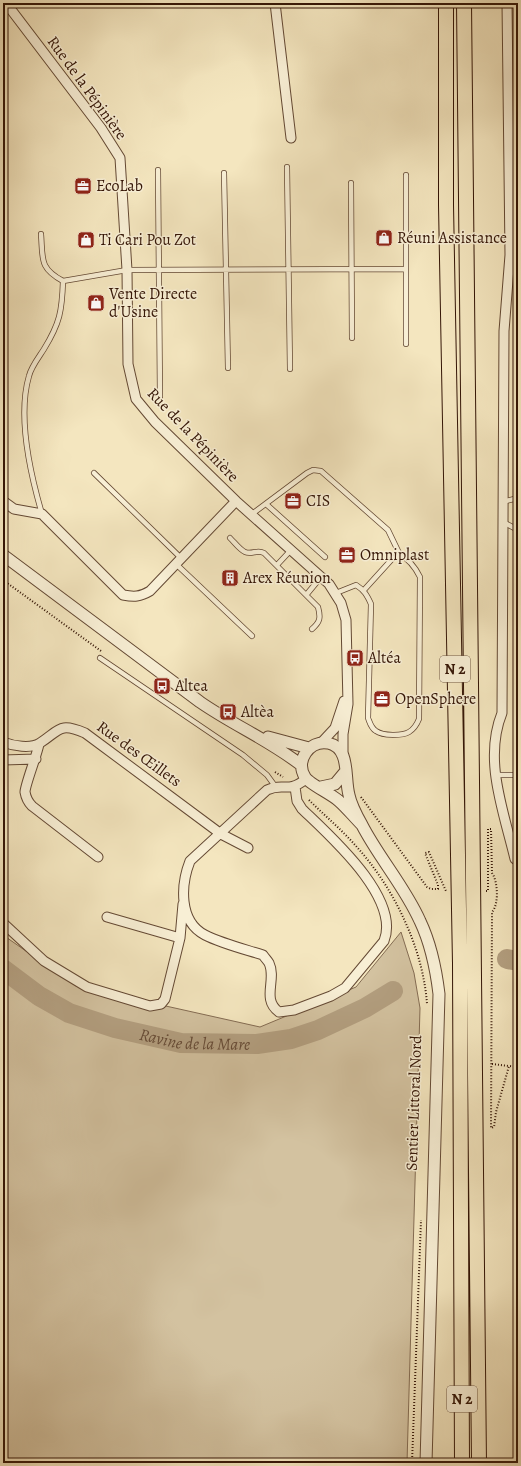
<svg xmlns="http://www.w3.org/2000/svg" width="521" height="1466" viewBox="0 0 521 1466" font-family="Alegreya,serif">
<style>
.green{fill:#d3c2a0;stroke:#846c53}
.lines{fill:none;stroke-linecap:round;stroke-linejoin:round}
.river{stroke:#b39f80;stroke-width:20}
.service-casing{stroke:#644934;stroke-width:6}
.minor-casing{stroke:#644934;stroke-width:11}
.tertiary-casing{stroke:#644934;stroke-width:13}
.trunk-casing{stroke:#341506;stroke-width:16}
.path{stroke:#341506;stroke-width:2;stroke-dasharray:1 2;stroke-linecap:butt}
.service{stroke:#f8efd5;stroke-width:4.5}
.minor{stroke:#f8efd5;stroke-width:9}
.tertiary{stroke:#f8efd5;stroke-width:11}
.trunk{stroke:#f4e6bf;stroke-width:14}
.labels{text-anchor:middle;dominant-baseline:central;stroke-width:3;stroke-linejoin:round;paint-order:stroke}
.shield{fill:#f8efd5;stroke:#6f5644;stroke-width:1}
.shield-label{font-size:15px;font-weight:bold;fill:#341506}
.street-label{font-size:16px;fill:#341506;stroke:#f8efd5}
.poi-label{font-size:16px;fill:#341506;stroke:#f8efd5;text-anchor:start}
.water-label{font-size:17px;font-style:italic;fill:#674c37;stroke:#f8efd5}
</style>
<rect width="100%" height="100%" fill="#f4e6bf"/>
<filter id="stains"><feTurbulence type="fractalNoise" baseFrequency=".005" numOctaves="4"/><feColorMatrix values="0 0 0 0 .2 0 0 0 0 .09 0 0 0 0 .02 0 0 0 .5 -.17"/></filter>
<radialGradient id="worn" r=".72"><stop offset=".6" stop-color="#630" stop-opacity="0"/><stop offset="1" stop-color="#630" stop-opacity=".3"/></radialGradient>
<!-- green -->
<path class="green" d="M401,932L414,973L420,1008L407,1463H3V935L76,986L260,1027L356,987Z"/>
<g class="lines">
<!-- river -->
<g class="river">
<path d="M507,959L518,961"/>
<path id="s1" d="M3,969L39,996L69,1013L115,1028L181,1043L257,1044L291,1039L318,1030L365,1008L393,991"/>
</g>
<defs>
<path id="service" d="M287,167L290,369
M158,170L160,397
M224,173L228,368
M406,175V344
M351,183L352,338
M41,234C43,259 39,268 63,281
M63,281L127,270L406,269
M94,473L181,558
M502,502L518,498
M266,504L325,557
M42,514C30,473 17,417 29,376C31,367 39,357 44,349C60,323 62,311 63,281
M252,514L307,473L313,470L321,471L388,530L400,555
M503,522L518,530
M230,538C235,543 240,550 245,552C252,555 257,549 264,553L318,607C321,618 320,622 312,629
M176,564L252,636
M277,565L291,550
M336,593L356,585C364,590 367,595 371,604L368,718C370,723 371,728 376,731C383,736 402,736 409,732C414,729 417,724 419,719L420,577C416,569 409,559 400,555L393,558L364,590
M307,594L321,577
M100,658L243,755L267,775L275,786
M495,775H518"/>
<path id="minor" d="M6,3L101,128L120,158L127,270L128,364L136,399L155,422L236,501L329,584L341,603L346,620L348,704L343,734V754
M275,3L291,138
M507,3L510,255L504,331L502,713C483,760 504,812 515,859
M3,501L14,509L42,514L123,595C134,597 140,597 150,591L236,501
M3,742C13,746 31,749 40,743C60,730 59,722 85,733L221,834L248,848
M321,743L335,728L344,701
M39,744C37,755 25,785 25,792C26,798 28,802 32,806L98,857
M3,760L36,759
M295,787L297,801L302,809C330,836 401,898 384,941L345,988L331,996L294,1010L279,1012C261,999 277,980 269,963C268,961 265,958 263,955C244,949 223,944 205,935C178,921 181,884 190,861L267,790C284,782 287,794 306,779
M107,917L180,938
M3,923L44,961L87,987L150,1006L161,1004L165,999L180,938L183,904"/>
<path id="tertiary" d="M3,555L200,702C233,725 269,740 301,765
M268,737L309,748
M321,787L335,784L345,772
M362,825C354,817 347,808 339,801C330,793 309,784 305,777C295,761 309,740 328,743C351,748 344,777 349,795C351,805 357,816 362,825C379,858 405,887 420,921C431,944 436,969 439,994L426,1463"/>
<path id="trunk" d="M446,3V205L460,963L462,1463
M464,3L479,1463"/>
</defs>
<!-- service casing -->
<use href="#service" class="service-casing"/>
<!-- minor casing -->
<use href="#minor" class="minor-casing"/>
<!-- tertiary casing -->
<use href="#tertiary" class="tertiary-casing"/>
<!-- trunk casing -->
<use href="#trunk" class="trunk-casing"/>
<!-- path -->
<path class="path" d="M3,580L101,651
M275,772L283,777
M361,797L427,887L431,889H438V885L425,853L429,852L446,891
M309,800C324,815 341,829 355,845C393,886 423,947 427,1004
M486,891H488V829H491L492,873C498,881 499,905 492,912L491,1128L494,1127L496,1112L509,1066L518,1067
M492,1064L509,1066
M412,1463L421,1220"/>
<!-- service -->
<use href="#service" class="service"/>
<!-- minor -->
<use href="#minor" class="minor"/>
<!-- tertiary -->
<use href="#tertiary" class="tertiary"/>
<!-- trunk -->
<use href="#trunk" class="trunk"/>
</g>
<!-- icons -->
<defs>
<symbol id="office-square" viewBox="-11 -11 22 22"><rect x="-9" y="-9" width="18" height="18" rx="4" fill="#8f2418" stroke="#f8efd5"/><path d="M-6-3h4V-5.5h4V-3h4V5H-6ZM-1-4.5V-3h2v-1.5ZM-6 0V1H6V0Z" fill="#fff"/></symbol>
<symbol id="shop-square" viewBox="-11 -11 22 22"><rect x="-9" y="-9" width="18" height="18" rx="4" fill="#8f2418" stroke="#f8efd5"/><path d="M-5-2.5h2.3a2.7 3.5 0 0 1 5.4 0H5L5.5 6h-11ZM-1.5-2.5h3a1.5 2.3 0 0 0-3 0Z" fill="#fff"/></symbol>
<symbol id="building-square" viewBox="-11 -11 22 22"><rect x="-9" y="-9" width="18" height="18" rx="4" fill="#8f2418" stroke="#f8efd5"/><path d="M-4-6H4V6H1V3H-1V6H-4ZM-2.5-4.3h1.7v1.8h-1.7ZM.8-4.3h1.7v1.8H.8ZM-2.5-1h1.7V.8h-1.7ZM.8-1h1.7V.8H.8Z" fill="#fff"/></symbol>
<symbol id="bus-square" viewBox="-11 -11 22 22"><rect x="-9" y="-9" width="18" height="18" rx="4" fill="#8f2418" stroke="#f8efd5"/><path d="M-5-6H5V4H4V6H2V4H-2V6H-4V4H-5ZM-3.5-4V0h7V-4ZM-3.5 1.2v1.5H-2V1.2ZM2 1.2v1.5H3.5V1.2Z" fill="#fff"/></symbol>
</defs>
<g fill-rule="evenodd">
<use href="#office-square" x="73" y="176" width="20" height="20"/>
<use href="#shop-square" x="374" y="228" width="20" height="20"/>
<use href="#shop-square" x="76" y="230" width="20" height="20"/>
<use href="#shop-square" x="86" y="293" width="20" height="20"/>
<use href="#office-square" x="283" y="491" width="20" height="20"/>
<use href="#office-square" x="337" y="545" width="20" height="20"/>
<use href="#building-square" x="220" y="568" width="20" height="20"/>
<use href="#bus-square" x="345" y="648" width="20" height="20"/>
<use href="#bus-square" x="152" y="676" width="20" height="20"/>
<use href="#office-square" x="372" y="689" width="20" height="20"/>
<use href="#bus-square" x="218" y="702" width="20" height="20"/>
</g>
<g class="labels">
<!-- shield labels -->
<g class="shield">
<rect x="440" y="656" width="30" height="26" rx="3"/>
<rect x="447" y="1386" width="30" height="26" rx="3"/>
</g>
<g class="shield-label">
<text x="455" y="669">N 2</text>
<text x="462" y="1399">N 2</text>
</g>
<!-- street labels -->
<g class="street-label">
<text transform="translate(87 88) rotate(54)">Rue de la Pépinière</text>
<text transform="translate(193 435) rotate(46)">Rue de la Pépinière</text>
<text transform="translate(139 754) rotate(36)">Rue des Œillets</text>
<text transform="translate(414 1103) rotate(-88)">Sentier Littoral Nord</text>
</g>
<!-- poi labels -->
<g class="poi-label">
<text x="96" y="186">EcoLab</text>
<text x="397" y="238">Réuni Assistance</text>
<text x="99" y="240">Ti Cari Pou Zot</text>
<text x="109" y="294">Vente Directe<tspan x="109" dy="18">d'Usine</tspan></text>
<text x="306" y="501">CIS</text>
<text x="360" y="555">Omniplast</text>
<text x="243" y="578">Arex Réunion</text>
<text x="368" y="658">Altéa</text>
<text x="175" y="686">Altea</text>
<text x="395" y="699">OpenSphere</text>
<text x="241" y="712">Altèa</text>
</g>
<!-- water labels -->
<g class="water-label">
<text stroke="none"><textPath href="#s1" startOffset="209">Ravine de la Mare</textPath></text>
</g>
</g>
<!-- margin -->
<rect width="521" height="1466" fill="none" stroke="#f4e6bf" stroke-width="16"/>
<rect x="4" y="4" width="513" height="1458" fill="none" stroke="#341506" stroke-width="2"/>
<rect x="8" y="8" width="505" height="1450" fill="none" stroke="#341506"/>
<rect width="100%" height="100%" filter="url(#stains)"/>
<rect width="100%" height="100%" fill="url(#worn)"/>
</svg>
